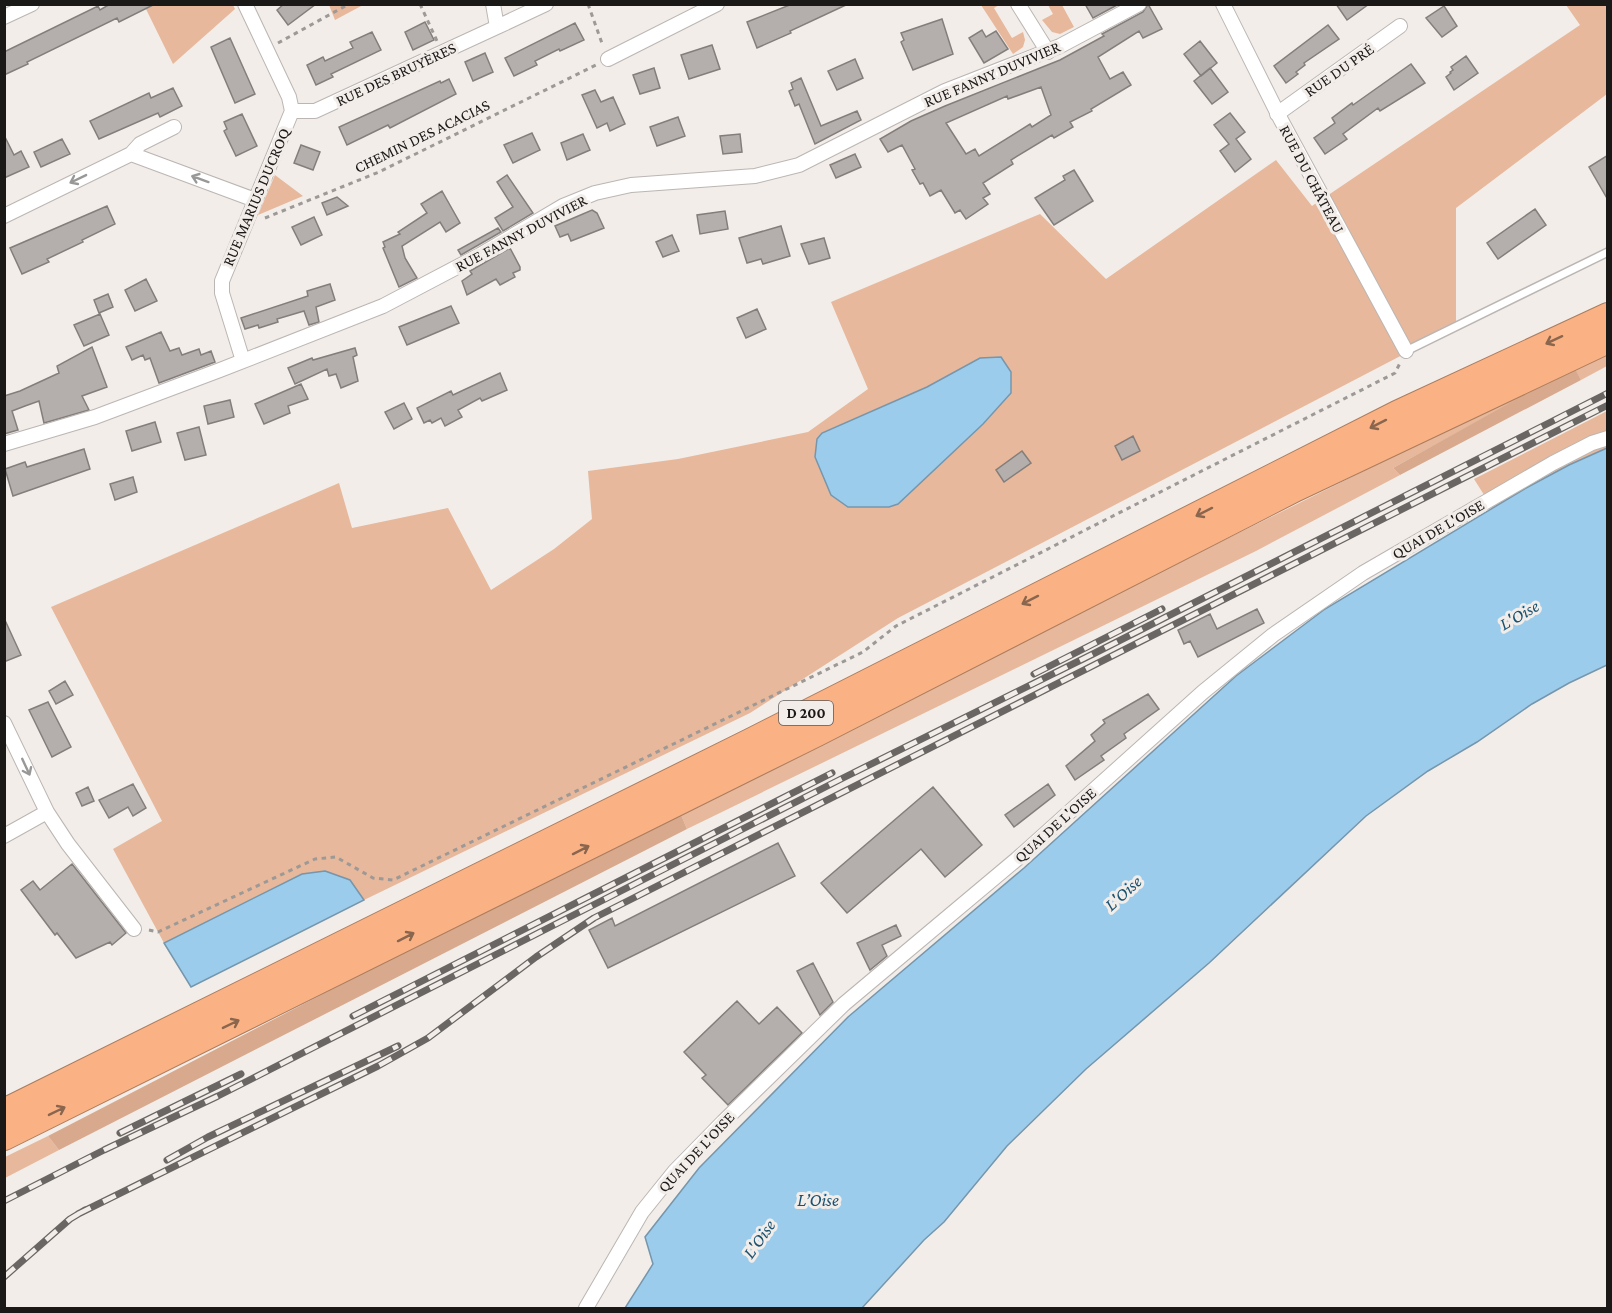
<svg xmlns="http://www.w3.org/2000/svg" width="1612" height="1313" viewBox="0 0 1612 1313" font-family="'Crimson Pro',serif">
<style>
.green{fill:#e7b89b;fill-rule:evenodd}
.forest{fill:#d8a98c}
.water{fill:#9cccec;stroke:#7596ac;stroke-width:1.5}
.building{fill:#b4afac;stroke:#837e7b;stroke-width:1.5;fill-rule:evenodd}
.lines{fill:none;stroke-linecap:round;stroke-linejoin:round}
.lane-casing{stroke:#bbb6b3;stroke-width:10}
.street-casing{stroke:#bbb6b3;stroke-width:16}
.highway-casing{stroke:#ac7c5e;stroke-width:28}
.path{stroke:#9d9996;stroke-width:3;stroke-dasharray:4.5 4.5;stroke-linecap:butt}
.lane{stroke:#fff;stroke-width:7}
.street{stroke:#fff;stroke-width:14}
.highway{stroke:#fab284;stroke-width:26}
.rail-casing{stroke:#696664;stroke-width:7}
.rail{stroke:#f2ede9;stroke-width:4.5;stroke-dasharray:14;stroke-linecap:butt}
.oneway{stroke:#989897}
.oneway2{stroke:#8a664e}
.labels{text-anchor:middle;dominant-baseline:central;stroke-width:6;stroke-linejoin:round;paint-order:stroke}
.shield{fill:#f2ede9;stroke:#5c5957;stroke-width:1.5}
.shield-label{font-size:15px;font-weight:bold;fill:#1b1918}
.street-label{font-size:16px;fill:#1b1918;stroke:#f2ede9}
.water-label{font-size:18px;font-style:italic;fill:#195171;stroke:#f2ede9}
</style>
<rect width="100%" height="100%" fill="#f2ede9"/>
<!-- green -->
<path class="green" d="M144,5H233L235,9L173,64Z
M329,5H363L335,20Z
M981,5H999L994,8L1012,38L1023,32L1025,40L1023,47L1013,54Z
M1048,5H1062L1074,27L1060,34L1052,32L1042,20L1053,14Z
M1566,5H1607V94L1456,208V327L898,618L750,713L364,900L350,880L302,874L164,943L113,849L162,821L51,607L339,483L352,528L448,508L491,590L554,549L592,519L588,471L678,459L808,432L868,389L831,302L1040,214L1106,279L1276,160L1312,206L1580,25ZM980,358L1011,393L983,424L898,504L822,433L927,387Z
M275,175L303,196L258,215Z
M1607,353V366L1581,380L1574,368L1393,468L1400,475L1256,551L687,829L679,810L1574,367Z
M1607,411V448L1569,465L1493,509L1474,479Z
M48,1136L59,1150L5,1178V1157Z"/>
<!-- forest -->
<path class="forest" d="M1574,367L1581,380L1400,475L1393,468Z
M679,810L687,829L59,1150L48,1136Z"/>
<!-- water -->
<path class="water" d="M1001,357L1011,372V393L983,424L898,504L889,507H848L831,495L815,457L817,439L822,433L927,387L980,358Z
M1607,448V665L1569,683L1532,704L1477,742L1428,771L1366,816L1209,963L1086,1069L1007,1146L944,1222L924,1240L862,1308H625L653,1264L645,1237L699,1168L848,1017L1024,868L1236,676L1325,609L1526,488L1569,465Z
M325,871L350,880L364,900L191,987L164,943L302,874Z"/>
<!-- building -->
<path class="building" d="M110,4H155L119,22L117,18L27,62L28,64L4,75V52L98,6L100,10Z
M284,4H316L288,25L277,10Z
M792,4H848L790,31L791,33L757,48L747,22Z
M1085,4H1119L1093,18Z
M1148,4L1162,29L1143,38L1139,31L1098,57L1110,79L1123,72L1131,85L1091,109L1092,111L1070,122L1073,127L1054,138L1052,135L1011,160L1013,164L983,183L990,194L983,198L988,204L966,219L960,210L955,213L941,190L930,196L923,183L920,184L912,170L915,169L902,145L888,152L880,139L911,121L945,106L1060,60L1104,36L1102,34L1143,12ZM1041,87L1051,115L1032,127L1030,124L979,156L975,149L966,154L946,123L1007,96L1008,99Z
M1336,4H1369L1347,20Z
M1444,6L1457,26L1442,37L1426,18Z
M942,19L953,54L913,70L901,42L904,40L901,33Z
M425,22L434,40L413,50L405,32Z
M575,23L584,40L560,51L559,49L535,61L537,65L514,76L505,58Z
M1328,25L1339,39L1304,63L1305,65L1296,72L1298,74L1286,83L1274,66Z
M982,30L986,37L996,31L1008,49L984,63L969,38Z
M372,32L381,50L331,74L333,77L316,85L307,65L323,57L325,61L353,48L350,42Z
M230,38L255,94L235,103L211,47Z
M1200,41L1217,63L1201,76L1184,54Z
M712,45L720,69L689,79L681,55Z
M485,53L493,72L473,81L465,62Z
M1466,56L1478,73L1454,90L1446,77L1451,73L1450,72L1453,70L1451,67Z
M855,59L863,78L837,90L828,71Z
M1411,64L1425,83L1380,111L1378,108L1343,134L1347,139L1325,154L1314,138L1335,123L1332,118L1352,103L1353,105Z
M654,68L660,88L640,94L633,75Z
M1210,68L1228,92L1212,104L1194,81Z
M801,78L821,126L857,111L861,120L815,144L799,104L795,106L789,91L793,89L791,83Z
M449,79L456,94L390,128L388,125L347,145L339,127L440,81L441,83Z
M173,88L182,106L160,117L158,113L99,139L90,121L149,93L151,98Z
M595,90L601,102L613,97L625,124L610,131L607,123L597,128L582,95Z
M1230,113L1245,132L1236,139L1251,159L1235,172L1220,151L1229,144L1214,125Z
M242,114L257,146L236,156L224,131L227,129L224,122Z
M678,117L685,136L657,146L650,127Z
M532,133L540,150L513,163L504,145Z
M583,134L590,150L567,160L561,143Z
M740,134L742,152L723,154L720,136Z
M4,135L14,155L21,151L29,167L4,178Z
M62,139L70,154L41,167L34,152Z
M301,145L320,152L313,170L294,163Z
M855,154L861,167L836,178L830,165Z
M1608,155V200L1589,167Z
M1074,170L1093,201L1054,225L1035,198L1065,180L1063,176Z
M507,175L533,213L503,231L495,218L513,207L497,182Z
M442,191L460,223L446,232L440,222L402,246L405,258L417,278L399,287L383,248L385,247L383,242L400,234L398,232L427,213L421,204Z
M337,197L348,206L327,215L322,203Z
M107,206L115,224L82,240L83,242L47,259L49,262L22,274L10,248Z
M1535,209L1546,225L1498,259L1487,243Z
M592,210L597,213L604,228L571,241L568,234L560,237L555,226Z
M725,211L728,229L700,234L697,215Z
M314,217L322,235L301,245L292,227Z
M781,226L790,256L763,264L761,259L747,263L739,238Z
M498,228L501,232L461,255L458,250Z
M672,235L679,251L663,257L656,242Z
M824,238L830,258L809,264L801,244Z
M510,248L520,267V270L513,273L515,277L500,285L496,279L467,295L462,281L472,274L470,271Z
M146,279L157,301L135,311L125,290Z
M330,284L335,300L316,307L319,322L309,325L304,311L277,319L278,322L259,328L258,325L245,329L241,318L308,296L307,291Z
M108,294L113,307L99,313L94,300Z
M451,306L459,323L407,345L399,327Z
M757,309L766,329L746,338L737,318Z
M100,314L109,335L84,346L74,325Z
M161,332L170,351L179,348L182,355L199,349L201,355L211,351L215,362L159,383L150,358L145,360L143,355L132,360L126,347Z
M92,347L107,387L82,396L89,410L44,423L39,401L25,406L12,411L18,430L4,434V396L20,391L59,373L57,366Z
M355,348L357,355L353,357L358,381L341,388L336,374L329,376L327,369L295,384L288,368L312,358L313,360Z
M500,373L507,390L482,401L480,398L458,410L462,417L445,426L441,418L432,423L430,420L424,423L417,408L451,391L453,395Z
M301,384L308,399L288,406L290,413L264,424L255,404Z
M230,400L234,417L208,424L204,406Z
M404,403L412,419L394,429L385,412Z
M155,422L161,442L132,451L126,431Z
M199,427L206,455L185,460L177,433Z
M1133,436L1140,451L1122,460L1115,446Z
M84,449L90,469L13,496L5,469L25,462L27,467Z
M1022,451L1031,463L1004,482L996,470Z
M133,477L137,492L115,500L110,484Z
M1257,609L1264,623L1198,657L1190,641L1184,644L1178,630L1210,614L1217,629Z
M4,618L21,655L4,662Z
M65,681L73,695L56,704L49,691Z
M1148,694L1159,709L1124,734L1126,738L1101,756L1104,760L1075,780L1066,766L1095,741L1091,735L1105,723L1103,720Z
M48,702L71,747L52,757L29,710Z
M133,784L146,808L133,816L128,807L109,818L99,800Z
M1048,784L1055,795L1014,827L1005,815Z
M88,787L94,801L82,806L76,793Z
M933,787L982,845L945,877L921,849L847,913L821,883Z
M778,843L795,876L608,968L589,930L612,918L615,926Z
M72,864L126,933L112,945L110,942L76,958L57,933L55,935L21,890L33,881L40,890Z
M896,925L901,936L882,945L887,956L870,970L857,943Z
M813,963L833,1002L820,1015L797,971Z
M737,1001L759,1024L777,1007L802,1033L728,1105L702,1078L706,1075L684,1052Z"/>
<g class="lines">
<defs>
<path id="lane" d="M1406,351L1608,252"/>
<path id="street" d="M1018,4L1048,52
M1223,4L1281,120L1406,351
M4,17L32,4
M497,27L546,4
M608,59L717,4
M292,111H315L497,27L493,4
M1277,114L1400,26
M131,154L255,200
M4,216L131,154L140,144L174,127
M243,361L222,293V281L292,111L289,97L245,4
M4,444L95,417L220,370L383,306L480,255L563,206L595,193L631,185L755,176L799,165L945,91L1060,46L1139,4
M4,723L47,812L68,844L134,929
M4,836L47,812
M586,1308L642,1212L675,1171L723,1122L844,1004L1017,859L1203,692L1273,635L1363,573L1553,463L1592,443L1608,438"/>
<path id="highway" d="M4,1112L752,741L1397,414L1608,316
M4,1137L817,733L1296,488L1608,340"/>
</defs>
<!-- lane casing -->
<use href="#lane" class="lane-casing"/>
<!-- street casing -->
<use href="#street" class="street-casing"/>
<!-- highway casing -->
<use href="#highway" class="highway-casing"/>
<!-- path -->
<path class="path" d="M420,4L437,41
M588,4L603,46
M278,43L349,4
M265,218L379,172L596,65
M149,930L158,932L315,859L336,857L373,878L393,880L863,652L896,626L1395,373L1400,363"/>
<!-- lane -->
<use href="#lane" class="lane"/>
<!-- street -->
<use href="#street" class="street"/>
<!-- highway -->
<use href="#highway" class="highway"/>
<defs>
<path id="rail" d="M1034,674L1162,609
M353,1016L832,773
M120,1133L241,1074
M167,1160L208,1137L398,1046
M4,1201L104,1150L218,1096L843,778L1093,654L1608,393
M78,1214L378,1066L428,1038L536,957L594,918L1608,405
M4,1277L70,1219L85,1210"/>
</defs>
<!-- rail casing -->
<use href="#rail" class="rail-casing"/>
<!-- rail -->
<use href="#rail" class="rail"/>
</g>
<!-- one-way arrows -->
<defs><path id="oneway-shaft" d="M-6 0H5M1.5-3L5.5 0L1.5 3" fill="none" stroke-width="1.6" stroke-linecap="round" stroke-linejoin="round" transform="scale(1.5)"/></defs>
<g class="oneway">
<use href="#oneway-shaft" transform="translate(78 179) rotate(154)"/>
<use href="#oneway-shaft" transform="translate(200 179) rotate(-160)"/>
<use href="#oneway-shaft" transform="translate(26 767) rotate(65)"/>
</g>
<g class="oneway2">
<use href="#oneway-shaft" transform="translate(1554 340) rotate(155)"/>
<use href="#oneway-shaft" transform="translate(1378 424) rotate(153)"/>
<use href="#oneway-shaft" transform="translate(1204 512) rotate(153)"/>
<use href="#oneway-shaft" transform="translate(1030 600) rotate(153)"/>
<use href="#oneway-shaft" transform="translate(581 850) rotate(-27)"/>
<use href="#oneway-shaft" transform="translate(406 937) rotate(-27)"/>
<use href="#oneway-shaft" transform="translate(231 1024) rotate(-26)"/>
<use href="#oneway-shaft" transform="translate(57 1111) rotate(-26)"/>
</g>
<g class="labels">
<!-- shield labels -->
<rect class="shield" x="779" y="701" width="54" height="24" rx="4.5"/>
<g class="shield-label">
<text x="806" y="713">D 200</text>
</g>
<!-- street labels -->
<g class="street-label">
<text transform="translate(1339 70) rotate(-35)">RUE DU PRÉ</text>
<text transform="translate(396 74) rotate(-25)">RUE DES BRUYÈRES</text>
<text transform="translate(992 74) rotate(-23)">RUE FANNY DUVIVIER</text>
<text transform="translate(422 136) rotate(-26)">CHEMIN DES ACACIAS</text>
<text transform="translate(1312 179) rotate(62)">RUE DU CHÂTEAU</text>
<text transform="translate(256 197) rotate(-67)">RUE MARIUS DUCROQ</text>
<text transform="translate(521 233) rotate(-28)">RUE FANNY DUVIVIER</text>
<text transform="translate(1438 529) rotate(-30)">QUAI DE L'OISE</text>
<text transform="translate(1055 825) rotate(-42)">QUAI DE L'OISE</text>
<text transform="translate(696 1152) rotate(-47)">QUAI DE L'OISE</text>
</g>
<!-- water labels -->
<g class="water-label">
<text transform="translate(1519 615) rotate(-30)">L'Oise</text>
<text transform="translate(1123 893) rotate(-42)">L'Oise</text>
<text x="818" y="1200">L’Oise</text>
<text transform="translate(759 1239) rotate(-55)">L'Oise</text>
</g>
</g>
<!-- border -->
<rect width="1612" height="1313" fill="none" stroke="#1b1918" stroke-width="12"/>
</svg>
